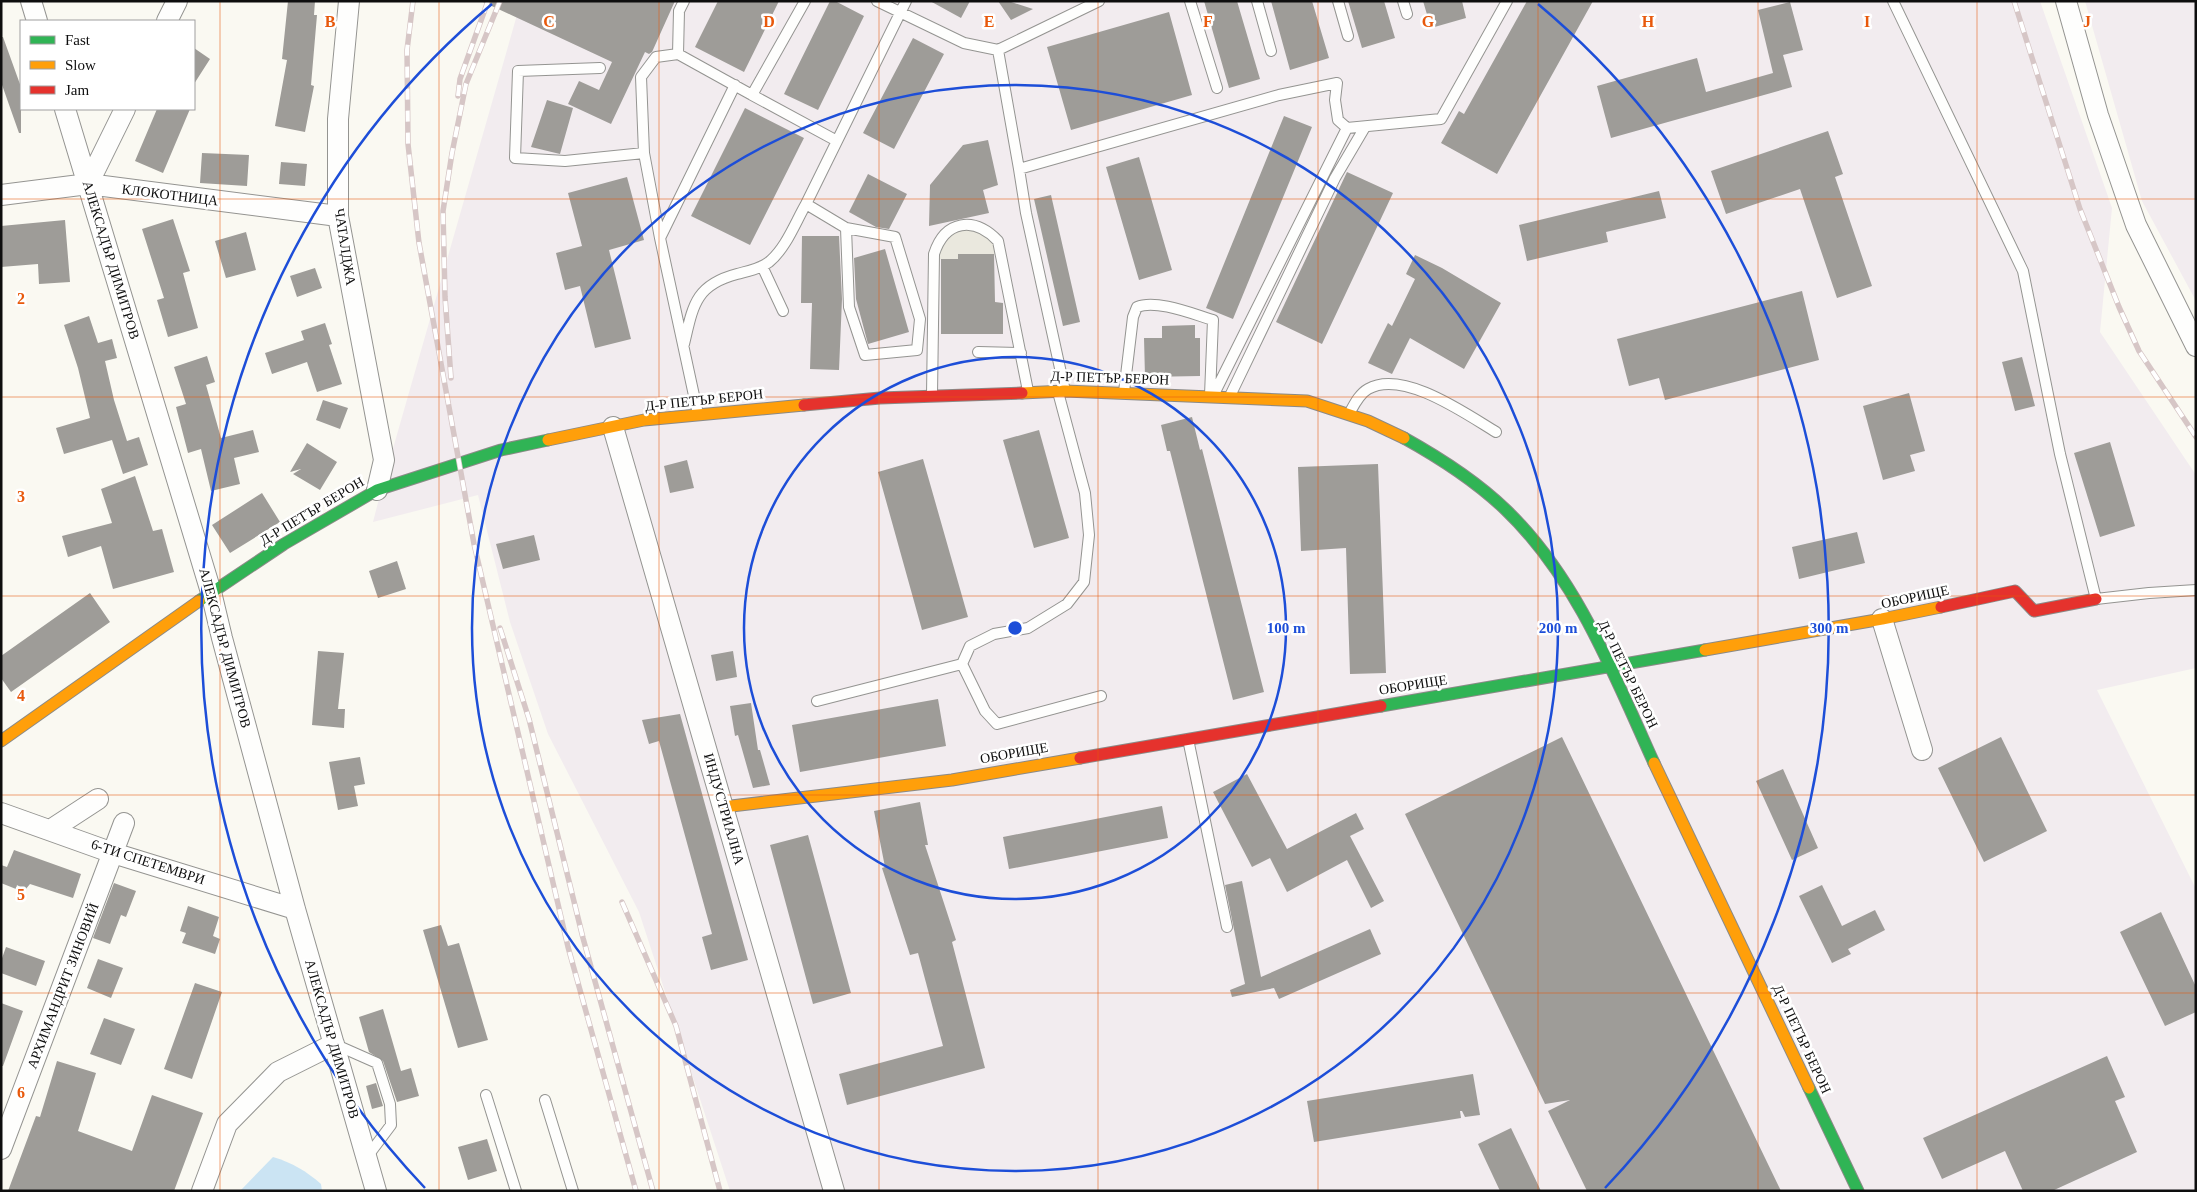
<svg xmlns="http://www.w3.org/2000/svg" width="2197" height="1192" viewBox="0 0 2197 1192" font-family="Georgia,serif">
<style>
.industrial{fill:#f2ecef}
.plaza{fill:#eae8de}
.water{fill:#cbe4f3}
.building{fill:#9e9c98}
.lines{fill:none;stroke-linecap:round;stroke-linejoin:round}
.lane-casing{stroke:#949491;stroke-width:12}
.street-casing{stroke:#949491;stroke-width:22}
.fast-casing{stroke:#8b8a87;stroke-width:13}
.slow-casing{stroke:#8b8a87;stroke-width:13}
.jam-casing{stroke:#8b8a87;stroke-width:13}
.lane{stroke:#fefefd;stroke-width:10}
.street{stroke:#fefefd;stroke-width:20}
.fast{stroke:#30b455;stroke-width:11}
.slow{stroke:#ff9f0a;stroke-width:11}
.jam{stroke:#e5322d;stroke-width:11}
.rail-casing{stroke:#d6c6c6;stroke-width:5.5}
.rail{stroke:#fff;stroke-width:4;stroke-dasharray:11;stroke-linecap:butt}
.grid{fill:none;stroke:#e8590c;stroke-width:1;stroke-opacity:0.55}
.ring{fill:none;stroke:#1d4ed8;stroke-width:2.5}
.labels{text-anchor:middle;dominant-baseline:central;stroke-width:5;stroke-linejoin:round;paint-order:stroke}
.street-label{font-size:14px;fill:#0e0e0e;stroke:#fff}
.grid-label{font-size:16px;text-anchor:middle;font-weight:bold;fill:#e8590c;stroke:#fff;stroke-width:5;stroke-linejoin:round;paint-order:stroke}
.centre{fill:#1d4ed8;stroke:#fff;stroke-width:2.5}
.ring-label{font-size:15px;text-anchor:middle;font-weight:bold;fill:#1d4ed8;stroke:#fff;stroke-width:5;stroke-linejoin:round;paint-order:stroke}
</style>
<rect width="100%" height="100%" fill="#faf9f2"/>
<!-- industrial -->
<path class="industrial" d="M521,1H2040L2112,208L2100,332L2196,475V668L2097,690L2196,889V1191H730L639,912L548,734L510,622L478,495L373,522L382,487Z
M2085,1H2196V301L2142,201Z"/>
<!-- plaza -->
<path class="plaza" d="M955,227L988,230L1002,255L958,254V259H941L934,265L937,243Z"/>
<!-- water -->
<path class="water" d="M273,1157C293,1163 306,1171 321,1184L322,1191H240Z"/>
<!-- building -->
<path class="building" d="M288,1H315L314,15H317L311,85L314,86L305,132L275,126L287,60L282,59Z
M481,1H675L652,52L649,54L645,52L611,124L568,104L579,81L599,90L612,62Z
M718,1H779L744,72L695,47Z
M830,1H835L864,16L818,110L784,94Z
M930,1H970L961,18Z
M998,1H1008L1033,9L1011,20Z
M1204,1H1237L1260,79L1229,88Z
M1271,1H1312L1329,58L1290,70Z
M1348,1H1384L1395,38L1362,48Z
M1423,1H1462L1466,18L1431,28Z
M1527,1H1593L1497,174L1441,143L1459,111L1464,114Z
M1790,2L1803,50L1783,55L1792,87L1611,138L1597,86L1697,58L1706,92L1773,73L1758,10Z
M1169,12L1192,95L1071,130L1047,47Z
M1,37H3L21,87V133H19L1,82Z
M913,38L944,54L894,149L863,133Z
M194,48L210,59L194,84Z
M547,100L573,108L560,154L531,147Z
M745,108L804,138L750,245L691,216Z
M157,109H190L163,173L135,161Z
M1284,116L1312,127L1233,319L1206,308Z
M1828,131L1843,174L1835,177L1872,286L1837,298L1800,189L1726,214L1711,171Z
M988,140L998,185L983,190L989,213L929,226L930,185L963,145Z
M202,153L249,155L247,186L200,183Z
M1139,157L1172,270L1139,280L1106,167Z
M281,162L307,164L305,186L279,184Z
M1347,172L1393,193L1322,344L1276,322Z
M868,174L907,194L889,229L876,227L849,212Z
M627,177L644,240L609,250L631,339L595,348L580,286L565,290L556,253L582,246L568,193Z
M1659,191L1666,218L1606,232L1608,242L1527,261L1519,225Z
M1051,195L1080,322L1063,326L1034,199Z
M173,219L190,271L183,273L198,328L168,337L157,300L164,298L142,229Z
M65,220L70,282L39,284L38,264L1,267V226Z
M246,232L256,270L226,278L215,241Z
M802,236H839L842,299L839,370L810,369L812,303H801Z
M885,249L909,332L868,344L856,299L854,258Z
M958,254H994L995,302L1003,303V334H941V259H958Z
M1415,255L1442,268L1501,303L1464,369L1410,338L1392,374L1368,363L1388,323L1392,326L1415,279L1406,274Z
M315,268L322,288L297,297L290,276Z
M1802,291L1819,360L1665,400L1659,378L1629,386L1617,339Z
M89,316L98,343L112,339L117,358L105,361L114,400L127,441L139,437L148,465L123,474L112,440L64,454L56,428L90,418L78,368L64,325Z
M325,323L332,344L329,345L342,384L317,392L307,362L272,374L265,353L304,340L301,331Z
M1195,325V338H1200V376L1145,377L1144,338H1162V326Z
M207,356L215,382L206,385L221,438L253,430L259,452L234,458L240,484L211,491L201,449L188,453L176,407L186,404L174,367Z
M2022,357L2035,406L2015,411L2002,362Z
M1909,393L1925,451L1910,455L1915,471L1883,480L1863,406Z
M323,400L348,408L340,429L316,420Z
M1192,417L1200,450L1202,449L1264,692L1233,700L1170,451H1167L1161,425Z
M1039,430L1069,538L1034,548L1003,440Z
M2110,442L2135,526L2100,537L2074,453Z
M307,443L337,462L320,490L293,474L301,469L290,472Z
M923,459L968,617L922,630L878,472Z
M687,460L694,488L670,493L664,466Z
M1378,464L1386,673L1350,674L1346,548L1301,551L1298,467Z
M135,476L153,531L162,529L174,572L113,589L101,546L68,557L62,536L112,523L101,489Z
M262,493L280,522L230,553L212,525Z
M1857,532L1865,563L1799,579L1792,547Z
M534,535L540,560L503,569L496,544Z
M397,561L406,589L378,598L369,571Z
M90,593L110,622L11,692L1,678V656Z
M318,651L344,653L338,709H345L344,728L312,725Z
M733,651L737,677L716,681L711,655Z
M938,699L946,746L800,772L792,725Z
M751,703L758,750H760L770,785L753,788L738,735L735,736L730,706Z
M680,714L748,960L711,970L702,937L712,934L659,741L649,744L642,720Z
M1562,737L1781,1191H1587L1548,1111L1570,1100L1545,1104L1405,814Z
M2001,737L2047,831L1984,862L1938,768Z
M360,757L365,784L354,786L358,806L338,810L329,762Z
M1783,769L1818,848L1792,860L1756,781Z
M1247,774L1287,849L1356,813L1364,829L1350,836L1384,901L1371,908L1347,860L1287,892L1270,858L1252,867L1213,792Z
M920,802L928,845H925L956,940L952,942L985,1068L847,1105L839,1074L943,1046L918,953L910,955L882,868L885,867L874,811Z
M1162,806L1168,838L1009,869L1003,837Z
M808,835L851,993L813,1004L770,845Z
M14,850L81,874L73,898L30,884L25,890L17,885L16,889L1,883V865L7,867Z
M1242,881L1261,977L1370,929L1381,954L1279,999L1274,988L1232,997L1230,990L1245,984L1225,885Z
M114,883L136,891L126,917L121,915L110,944L93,938Z
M1822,885L1842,926L1875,910L1885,930L1848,949L1851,954L1832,963L1799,896Z
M188,906L219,917L213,936L220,939L215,954L182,943L186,933L180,931Z
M2161,912L2196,987V1012L2165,1026L2120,932Z
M441,925L448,946L459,943L488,1040L458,1048L423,930Z
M6,947L45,961L36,986L1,973V961Z
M98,959L123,968L111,998L87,988Z
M195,983L222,992L192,1079L164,1069Z
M1,1003L23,1011L3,1066H1Z
M383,1009L401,1071L411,1068L419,1096L397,1102L383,1061L369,1052L359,1017Z
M104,1018L135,1029L121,1065L90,1054Z
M2107,1056L2125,1097L2115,1101L2137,1152L2052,1191H2023L2005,1151L1942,1179L1923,1138Z
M57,1061L96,1073L78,1131L132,1151L152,1095L203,1113L174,1191H8L36,1116L40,1117Z
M1473,1074L1480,1115L1465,1117L1462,1111H1460L1461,1118L1314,1142L1307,1101Z
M376,1083L383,1106L372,1109L366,1086Z
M1511,1128L1541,1191H1500L1478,1144Z
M487,1139L497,1171L468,1180L458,1147Z"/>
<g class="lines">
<defs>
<path id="lane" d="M684,1L679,11L678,54L752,95L805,1
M877,1L964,43L998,50L1099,1
M1190,1L1217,88
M1257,1L1271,51
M1338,1L1348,36
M1403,1L1407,14
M1893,1L2023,271L2060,454L2096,599L2149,593L2196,590
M998,50L1019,169L1279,95L1337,83L1335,100L1338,120L1347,128L1441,119L1507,1
M678,54L656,57L641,77L644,153L660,238L698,414
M600,68L518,71L515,158L565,161L644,153
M752,95L837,141
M1019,169L1026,213L1065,391
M846,228L849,307L865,355L917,350L920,319L895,237L846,228L806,204L906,1
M660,238L735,85
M762,266L783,311
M684,344C693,306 695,285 737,274C748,271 760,269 769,262C786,248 795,223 806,204
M978,352L1021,353
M1058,392L1085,493L1089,535L1084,582L1067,604L1028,628L994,634L970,646L962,664L985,711L997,724L1101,696
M1124,392L1133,317L1137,307C1156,299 1193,314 1213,320L1210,395
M932,395L934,254C945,220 974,216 998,241L1028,391
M1213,396L1347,128
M1230,396L1335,178L1365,127
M1349,414C1354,405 1359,394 1368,389C1403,369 1466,414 1496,432
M817,701L962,664
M1188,739L1227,927
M334,1044L377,1063L390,1104L391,1125L367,1157
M486,1095L516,1191
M545,1100L573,1191"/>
<path id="street" d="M31,1L37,21
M349,1L338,119V216L384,460L377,490
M2066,1L2098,115L2136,225L2196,346
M167,21L177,1
M65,109L211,592L222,638L295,909L376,1191
M88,184L125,109
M1,195L88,184L338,216
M613,427L834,1191
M1882,619L1922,750
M1,813L113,853L295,909
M52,829L98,799
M1,1149L124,823
M202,1191L227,1124L278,1072L334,1044"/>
<path id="fast" d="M1404,438C1440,458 1476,481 1506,510C1577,578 1614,675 1654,763
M199,601L284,544L377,490L501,450L548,440
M1381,706L1705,650
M1809,1088L1858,1191"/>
<path id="slow" d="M1022,393L1065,391L1307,401L1368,421L1404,438
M548,440L644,420L804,405
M1705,650L1882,619L1941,607
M1,741L199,601
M1654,763L1809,1088
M723,807L952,780L1080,758"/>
<path id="jam" d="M804,405L880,398L1022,393
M1941,607L2015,591L2034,611L2096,599
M1080,758L1381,706"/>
</defs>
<!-- lane casing -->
<use href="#lane" class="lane-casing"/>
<!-- street casing -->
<use href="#street" class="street-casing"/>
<!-- fast casing -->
<use href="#fast" class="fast-casing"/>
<!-- slow casing -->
<use href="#slow" class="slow-casing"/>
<!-- jam casing -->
<use href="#jam" class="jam-casing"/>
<!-- lane -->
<use href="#lane" class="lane"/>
<!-- street -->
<use href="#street" class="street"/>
<!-- fast -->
<use href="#fast" class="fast"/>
<!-- slow -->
<use href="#slow" class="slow"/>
<!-- jam -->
<use href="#jam" class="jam"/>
<defs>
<path id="rail" d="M413,1L407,50L408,144L419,243L474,544L568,947L636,1191
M2014,1L2080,209L2119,307L2139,351L2196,437
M458,96L460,79L488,1
M451,378L445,297L443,211L452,153L466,84L500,1
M500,628L529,719L583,938L653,1191
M622,902L676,1026L720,1191"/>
</defs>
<!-- rail casing -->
<use href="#rail" class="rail-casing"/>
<!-- rail -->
<use href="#rail" class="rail"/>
</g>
<!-- grid -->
<path class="grid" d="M220,1V1191M439,1V1191M659,1V1191M879,1V1191M1098,1V1191M1318,1V1191M1538,1V1191M1758,1V1191M1977,1V1191M1,199H2196M1,397H2196M1,596H2196M1,795H2196M1,993H2196"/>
<!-- distance rings -->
<g class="ring">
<circle cx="1015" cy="628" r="271"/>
<circle cx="1015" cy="628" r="543"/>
<path d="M425 1188A814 814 0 0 1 492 4M1538 4A814 814 0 0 1 1605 1188"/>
</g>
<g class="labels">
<!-- street labels -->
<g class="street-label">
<text transform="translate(170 195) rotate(7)">КЛОКОТНИЦА</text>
<text transform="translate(345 247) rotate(81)">ЧАТАЛДЖА</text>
<text transform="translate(111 260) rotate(73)">АЛЕКСАДЪР ДИМИТРОВ</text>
<text transform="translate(1110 378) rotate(2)">Д-Р ПЕТЪР БЕРОН</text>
<text transform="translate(704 400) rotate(-6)">Д-Р ПЕТЪР БЕРОН</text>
<text transform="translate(312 511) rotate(-31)">Д-Р ПЕТЪР БЕРОН</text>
<text transform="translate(1915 597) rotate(-12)">ОБОРИЩЕ</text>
<text transform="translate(225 648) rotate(75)">АЛЕКСАДЪР ДИМИТРОВ</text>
<text transform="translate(1628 674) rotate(64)">Д-Р ПЕТЪР БЕРОН</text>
<text transform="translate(1413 685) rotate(-9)">ОБОРИЩЕ</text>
<text transform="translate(1014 753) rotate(-10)">ОБОРИЩЕ</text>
<text transform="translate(724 809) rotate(74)">ИНДУСТРИАЛНА</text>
<text transform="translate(148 862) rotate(18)">6-ТИ СПЕТЕМВРИ</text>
<text transform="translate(63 986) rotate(-69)">АРХИМАНДРИТ ЗИНОВИЙ</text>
<text transform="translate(332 1039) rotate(74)">АЛЕКСАДЪР ДИМИТРОВ</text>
<text transform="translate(1802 1039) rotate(65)">Д-Р ПЕТЪР БЕРОН</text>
</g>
</g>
<g class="grid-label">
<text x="330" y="27">B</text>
<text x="549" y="27">C</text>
<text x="769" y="27">D</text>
<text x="989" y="27">E</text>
<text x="1208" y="27">F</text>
<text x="1428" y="27">G</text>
<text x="1648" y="27">H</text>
<text x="1867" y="27">I</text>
<text x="2087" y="27">J</text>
<text x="21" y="304">2</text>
<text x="21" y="502">3</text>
<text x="21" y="701">4</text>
<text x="21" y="900">5</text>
<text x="21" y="1098">6</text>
</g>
<circle cx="1015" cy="628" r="8" class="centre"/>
<g class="ring-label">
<text x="1286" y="633">100 m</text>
<text x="1558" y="633">200 m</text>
<text x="1829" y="633">300 m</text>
</g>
<!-- border -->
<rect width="2197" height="1192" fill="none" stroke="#0e0e0e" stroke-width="5"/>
<!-- legend -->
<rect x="20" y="20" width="175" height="90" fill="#ffffff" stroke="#9f9f9f"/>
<rect x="30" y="36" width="25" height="8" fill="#30b455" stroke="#9f9f9f"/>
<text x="65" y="45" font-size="15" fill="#0e0e0e">Fast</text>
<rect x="30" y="61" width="25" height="8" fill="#ff9f0a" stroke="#9f9f9f"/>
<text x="65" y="70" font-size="15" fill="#0e0e0e">Slow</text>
<rect x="30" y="86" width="25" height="8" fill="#e5322d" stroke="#9f9f9f"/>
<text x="65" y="95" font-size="15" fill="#0e0e0e">Jam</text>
</svg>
